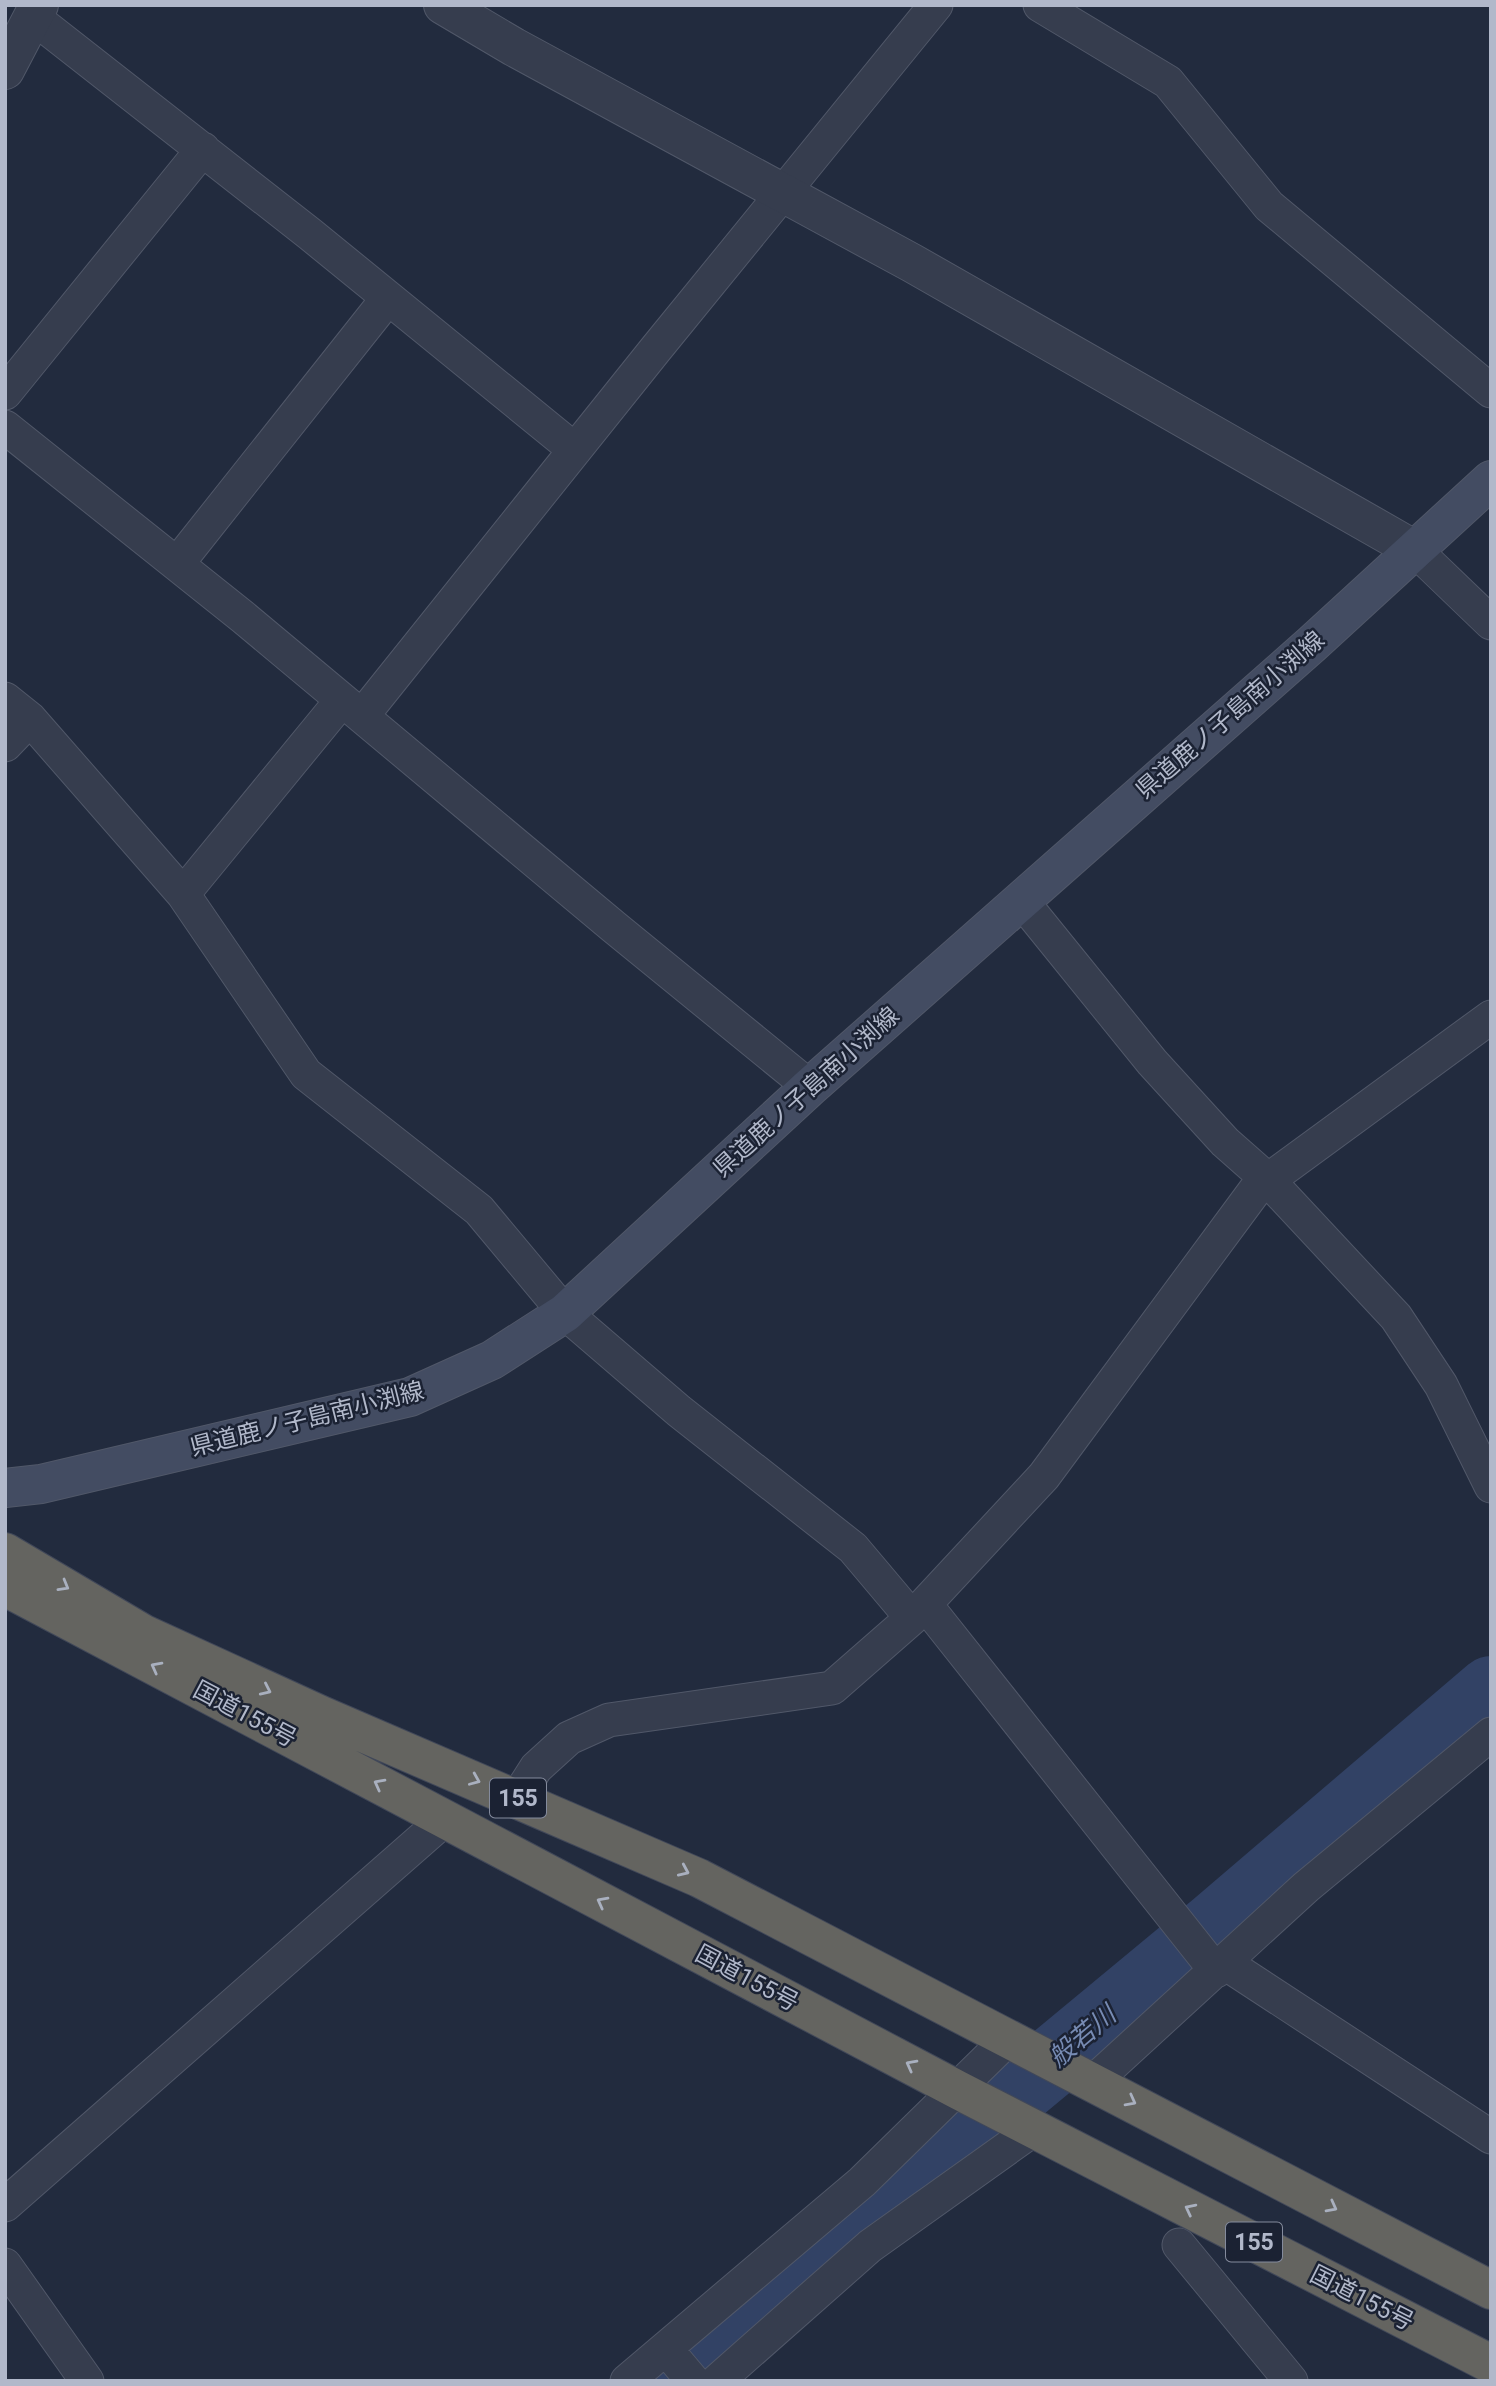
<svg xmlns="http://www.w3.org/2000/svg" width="1496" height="2386" viewBox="0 0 1496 2386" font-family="Roboto,'Noto Sans JP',sans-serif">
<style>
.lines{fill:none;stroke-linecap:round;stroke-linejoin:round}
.river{stroke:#324265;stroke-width:70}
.minor-casing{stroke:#515869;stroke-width:35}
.tertiary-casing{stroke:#515869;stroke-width:40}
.secondary-casing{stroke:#515869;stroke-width:40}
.trunk-casing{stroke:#414859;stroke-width:40}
.minor{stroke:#363d4e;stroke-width:33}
.tertiary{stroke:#363d4e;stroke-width:38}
.secondary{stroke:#434c62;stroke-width:38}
.trunk{stroke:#646460;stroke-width:38}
.oneway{stroke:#a9b0bf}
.labels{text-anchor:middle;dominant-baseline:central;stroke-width:5;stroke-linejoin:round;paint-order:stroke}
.shield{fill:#1b2233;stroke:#848b9d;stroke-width:2}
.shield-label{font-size:23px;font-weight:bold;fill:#b1b8ca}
.street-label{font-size:24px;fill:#b1b8ca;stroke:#1b2233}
.water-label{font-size:26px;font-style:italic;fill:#778bb3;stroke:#1b2233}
</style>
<rect width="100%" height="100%" fill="#222b3e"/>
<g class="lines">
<!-- river -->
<path class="river" d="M672,2381L942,2153L1216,1926L1491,1691"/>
<defs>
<path id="minor" d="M1040,5L1168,82L1269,206L1491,391
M33,17L310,234L575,450
M5,393L203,149
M5,427L243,617L614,927L810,1087
M1415,550L1491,623
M177,564L388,298
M5,699L30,719L183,894L306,1074L479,1210L565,1313L679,1411L853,1548L912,1618
M362,716L655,350L936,5
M5,745L30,719
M183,894L342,700
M1021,900L1152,1062L1225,1142L1268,1180L1396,1317L1441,1385L1491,1486
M925,1604L1216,1971
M517,1798L536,1768L569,1738L609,1720L832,1688L912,1618L1044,1476L1256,1189L1491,1017
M1225,1963L1491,2137
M1093,2082L1306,1887L1491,1734
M5,2205L445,1819
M1179,2245L1291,2381
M5,2265L87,2381
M666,2349L693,2381
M627,2381L862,2182L1008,2039
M717,2381L870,2246L1034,2129"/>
<path id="tertiary" d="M443,5L514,47L912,263L1415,550
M5,70L39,5"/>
<path id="secondary" d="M5,1488L41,1484L410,1397L492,1360L565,1313L810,1087L1312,644L1491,480"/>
<path id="trunk" d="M5,1552L144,1634L321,1715L699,1878L1491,2290
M5,1587L958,2090L1491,2364"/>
</defs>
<!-- minor casing -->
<use href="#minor" class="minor-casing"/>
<!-- tertiary casing -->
<use href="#tertiary" class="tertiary-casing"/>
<!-- secondary casing -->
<use href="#secondary" class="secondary-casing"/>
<!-- trunk casing -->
<use href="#trunk" class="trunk-casing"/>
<!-- minor -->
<use href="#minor" class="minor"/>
<!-- tertiary -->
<use href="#tertiary" class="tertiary"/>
<!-- secondary -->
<use href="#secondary" class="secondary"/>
<!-- trunk -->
<use href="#trunk" class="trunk"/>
</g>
<!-- one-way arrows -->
<defs><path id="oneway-chevron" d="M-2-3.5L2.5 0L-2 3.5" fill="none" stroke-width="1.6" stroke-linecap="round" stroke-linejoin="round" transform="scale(1.75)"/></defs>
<g class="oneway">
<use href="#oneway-chevron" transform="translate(64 1586) rotate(30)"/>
<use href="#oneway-chevron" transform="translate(156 1667) rotate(-152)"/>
<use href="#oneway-chevron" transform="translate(266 1690) rotate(25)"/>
<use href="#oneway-chevron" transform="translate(475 1780) rotate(23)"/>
<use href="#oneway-chevron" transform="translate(379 1784) rotate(-152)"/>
<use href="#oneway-chevron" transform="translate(684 1871) rotate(24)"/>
<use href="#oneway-chevron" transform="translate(602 1902) rotate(-152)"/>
<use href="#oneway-chevron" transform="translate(911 2065) rotate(-152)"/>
<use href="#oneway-chevron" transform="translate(1131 2101) rotate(28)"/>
<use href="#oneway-chevron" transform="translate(1332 2207) rotate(28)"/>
<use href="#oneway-chevron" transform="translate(1190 2209) rotate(-153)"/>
</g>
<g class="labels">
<!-- shield labels -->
<g class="shield">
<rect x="490" y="1778.5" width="56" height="39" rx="5"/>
<rect x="1226" y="2222.5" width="56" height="39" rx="5"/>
</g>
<g class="shield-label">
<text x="518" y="1798">155</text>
<text x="1254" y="2242">155</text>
</g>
<!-- street labels -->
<g class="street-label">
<text transform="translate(1230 715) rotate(-41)">県道鹿ノ子島南小渕線</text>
<text transform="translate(806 1092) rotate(-42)">県道鹿ノ子島南小渕線</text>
<text transform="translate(307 1419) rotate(-14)">県道鹿ノ子島南小渕線</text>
<text transform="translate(245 1714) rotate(28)">国道155号</text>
<text transform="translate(747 1978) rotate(28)">国道155号</text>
<text transform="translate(1362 2298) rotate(27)">国道155号</text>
</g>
<!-- water labels -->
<g class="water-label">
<text transform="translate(1082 2036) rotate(-40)">般若川</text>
</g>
</g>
<!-- border -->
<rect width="1496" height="2386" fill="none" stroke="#b1b8ca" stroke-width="14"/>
</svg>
